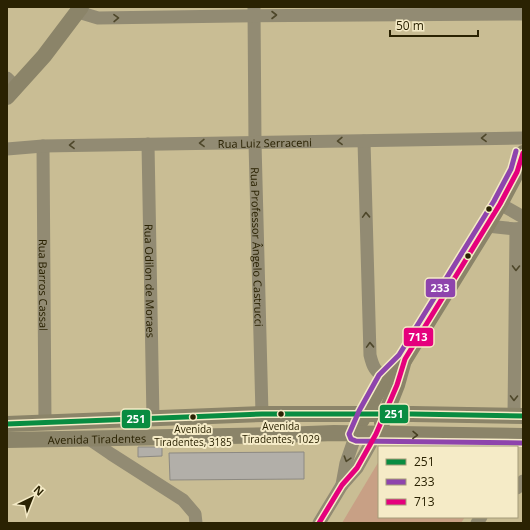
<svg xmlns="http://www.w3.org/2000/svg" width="530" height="530" viewBox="0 0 530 530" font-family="'Open Sans',sans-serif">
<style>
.green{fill:#c8a085}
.building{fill:#b2afa9;stroke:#8c8982}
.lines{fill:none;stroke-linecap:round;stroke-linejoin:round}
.minor{stroke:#928b73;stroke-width:13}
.major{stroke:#8b8469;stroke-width:16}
.bus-1-casing{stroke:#f5ebc7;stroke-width:8}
.bus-2-casing{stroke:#f5ebc7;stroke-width:8}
.bus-3-casing{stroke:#f5ebc7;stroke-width:8}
.bus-1{stroke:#088c41;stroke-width:5}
.bus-2{stroke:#8e44ad;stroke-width:5}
.bus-3{stroke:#e5007d;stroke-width:5}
.oneway{stroke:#4e472a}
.oneway2{stroke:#473f21}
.bus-dot{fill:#2a2202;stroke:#f5ebc7;stroke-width:1.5}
.labels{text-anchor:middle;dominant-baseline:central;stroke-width:4;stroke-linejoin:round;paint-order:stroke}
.bus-label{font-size:10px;fill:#2a2202;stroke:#f5ebc7}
.street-label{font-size:11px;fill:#2a2202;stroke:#f5ebc7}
.line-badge{stroke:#f5ebc7;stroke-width:1.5}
.badge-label{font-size:11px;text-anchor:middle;font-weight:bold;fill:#fff}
</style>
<rect width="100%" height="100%" fill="#c9bd94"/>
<!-- green -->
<path class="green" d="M379,461V517H465L461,523H342Z"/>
<!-- building -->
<path class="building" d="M138,447H162V456L138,457Z
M304,452V479L170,480L169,453Z"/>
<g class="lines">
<!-- minor -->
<g class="minor">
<path id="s1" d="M254,8L255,143L262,414"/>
<path d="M78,12L98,18L236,16L523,14"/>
<path d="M7,78L16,87"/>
<path d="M364,141L370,355C373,368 375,370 385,379"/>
<path id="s2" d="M148,144L153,419"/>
<path id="s3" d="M43,146L45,423"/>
<path id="s4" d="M7,149L43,146L523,138"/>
<path d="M500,204L523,217"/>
<path d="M487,226L516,229L523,228"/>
<path d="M514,416L516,229"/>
<path d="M89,439L111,454L183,500L195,514L196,523"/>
<path d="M342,485L346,463L356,434"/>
<path d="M517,488L523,481"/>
<path d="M319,523L342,485L357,468L376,434"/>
<path d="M477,523L481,517"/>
</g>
<!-- major -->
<g class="major">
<path d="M7,97L44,56L81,7"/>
<path d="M361,421L385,379L405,359L487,226L500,204L517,172L523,153"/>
<path d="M382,423L397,385L404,360"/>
<path d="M7,424L262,414H412L523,416"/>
<path id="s5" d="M7,440L282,435L334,433L523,436"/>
</g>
<defs>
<path id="bus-1" d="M7,424L262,414H412L523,416"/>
<path id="bus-2" d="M516,151L511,169L494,201L399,355L379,375L359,411L349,434L351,439L356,441L523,443"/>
<path id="bus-3" d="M319,523L342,485L357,468L376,434L397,385L405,359L500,204L517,172L523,153"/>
</defs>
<!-- bus-1 casing -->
<use href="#bus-1" class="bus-1-casing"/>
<!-- bus-2 casing -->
<use href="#bus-2" class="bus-2-casing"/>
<!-- bus-3 casing -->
<use href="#bus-3" class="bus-3-casing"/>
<!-- bus-1 -->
<use href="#bus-1" class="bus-1"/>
<!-- bus-2 -->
<use href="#bus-2" class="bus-2"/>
<!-- bus-3 -->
<use href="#bus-3" class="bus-3"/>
</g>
<!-- one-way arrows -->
<defs><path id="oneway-chevron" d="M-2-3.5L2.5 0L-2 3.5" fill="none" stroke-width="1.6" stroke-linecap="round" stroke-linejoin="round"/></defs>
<g class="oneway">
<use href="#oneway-chevron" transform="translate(274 15)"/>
<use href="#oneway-chevron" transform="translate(116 18) rotate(-1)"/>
<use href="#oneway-chevron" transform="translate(484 138) rotate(179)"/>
<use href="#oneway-chevron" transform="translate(340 141) rotate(179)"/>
<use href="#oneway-chevron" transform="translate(202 143) rotate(179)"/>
<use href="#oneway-chevron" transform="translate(72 145) rotate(179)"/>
<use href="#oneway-chevron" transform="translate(366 215) rotate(-92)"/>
<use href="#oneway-chevron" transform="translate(516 268) rotate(91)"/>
<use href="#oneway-chevron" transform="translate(370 345) rotate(-92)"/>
<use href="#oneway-chevron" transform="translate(514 398) rotate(91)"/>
<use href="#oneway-chevron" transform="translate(347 459) rotate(107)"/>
</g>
<use class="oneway2" href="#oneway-chevron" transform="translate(415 435) rotate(1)"/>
<!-- markers -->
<g class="bus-dot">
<circle cx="489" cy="209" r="3.5"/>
<circle cx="468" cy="256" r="3.5"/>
<circle cx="281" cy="414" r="3.5"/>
<circle cx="193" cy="417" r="3.5"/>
</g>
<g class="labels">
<!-- bus labels -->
<g class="bus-label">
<text x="281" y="426">Avenida<tspan x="281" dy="13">Tiradentes, 1029</tspan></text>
<text x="193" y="429">Avenida<tspan x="193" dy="13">Tiradentes, 3185</tspan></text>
</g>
<!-- street labels -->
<g class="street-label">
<text stroke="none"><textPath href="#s4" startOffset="258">Rua Luiz Serraceni</textPath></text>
<text stroke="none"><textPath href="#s1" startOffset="239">Rua Professor Ângelo Castrucci</textPath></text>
<text stroke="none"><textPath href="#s2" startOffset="137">Rua Odilon de Moraes</textPath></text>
<text stroke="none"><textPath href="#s3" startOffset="139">Rua Barros Cassal</textPath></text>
<text stroke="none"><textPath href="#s5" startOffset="90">Avenida Tiradentes</textPath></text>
</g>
</g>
<g class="line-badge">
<rect x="425" y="278" width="31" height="20" rx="4" fill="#8e44ad"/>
<rect x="403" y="327" width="31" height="20" rx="4" fill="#e5007d"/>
<rect x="379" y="404" width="30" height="20" rx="4" fill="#088c41"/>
<rect x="121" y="409" width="30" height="20" rx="4" fill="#088c41"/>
</g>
<g class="badge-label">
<text x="440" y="292">233</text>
<text x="418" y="341">713</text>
<text x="394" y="418">251</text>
<text x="136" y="423">251</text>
</g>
<!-- border -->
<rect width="530" height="530" fill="none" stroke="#2a2202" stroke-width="16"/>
<!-- legend -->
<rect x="378" y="446" width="140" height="72" fill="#f5ebc7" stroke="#a49b78"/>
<rect x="386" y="459" width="20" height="6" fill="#088c41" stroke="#a49b78"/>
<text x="414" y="466" font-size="12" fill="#2a2202">251</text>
<rect x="386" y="479" width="20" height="6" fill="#8e44ad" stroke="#a49b78"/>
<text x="414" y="486" font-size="12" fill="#2a2202">233</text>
<rect x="386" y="499" width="20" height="6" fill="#e5007d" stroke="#a49b78"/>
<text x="414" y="506" font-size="12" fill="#2a2202">713</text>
<!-- north arrow -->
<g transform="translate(32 498) rotate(43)" stroke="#f5ebc7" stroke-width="3" paint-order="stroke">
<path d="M0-3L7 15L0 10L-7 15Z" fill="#2a2202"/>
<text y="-6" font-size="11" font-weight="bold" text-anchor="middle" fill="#2a2202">N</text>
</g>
<!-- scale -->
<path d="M390 30v6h88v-6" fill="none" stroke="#2a2202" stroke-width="2"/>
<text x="396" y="30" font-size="12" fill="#2a2202" stroke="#f5ebc7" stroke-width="3" paint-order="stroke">50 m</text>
</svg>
